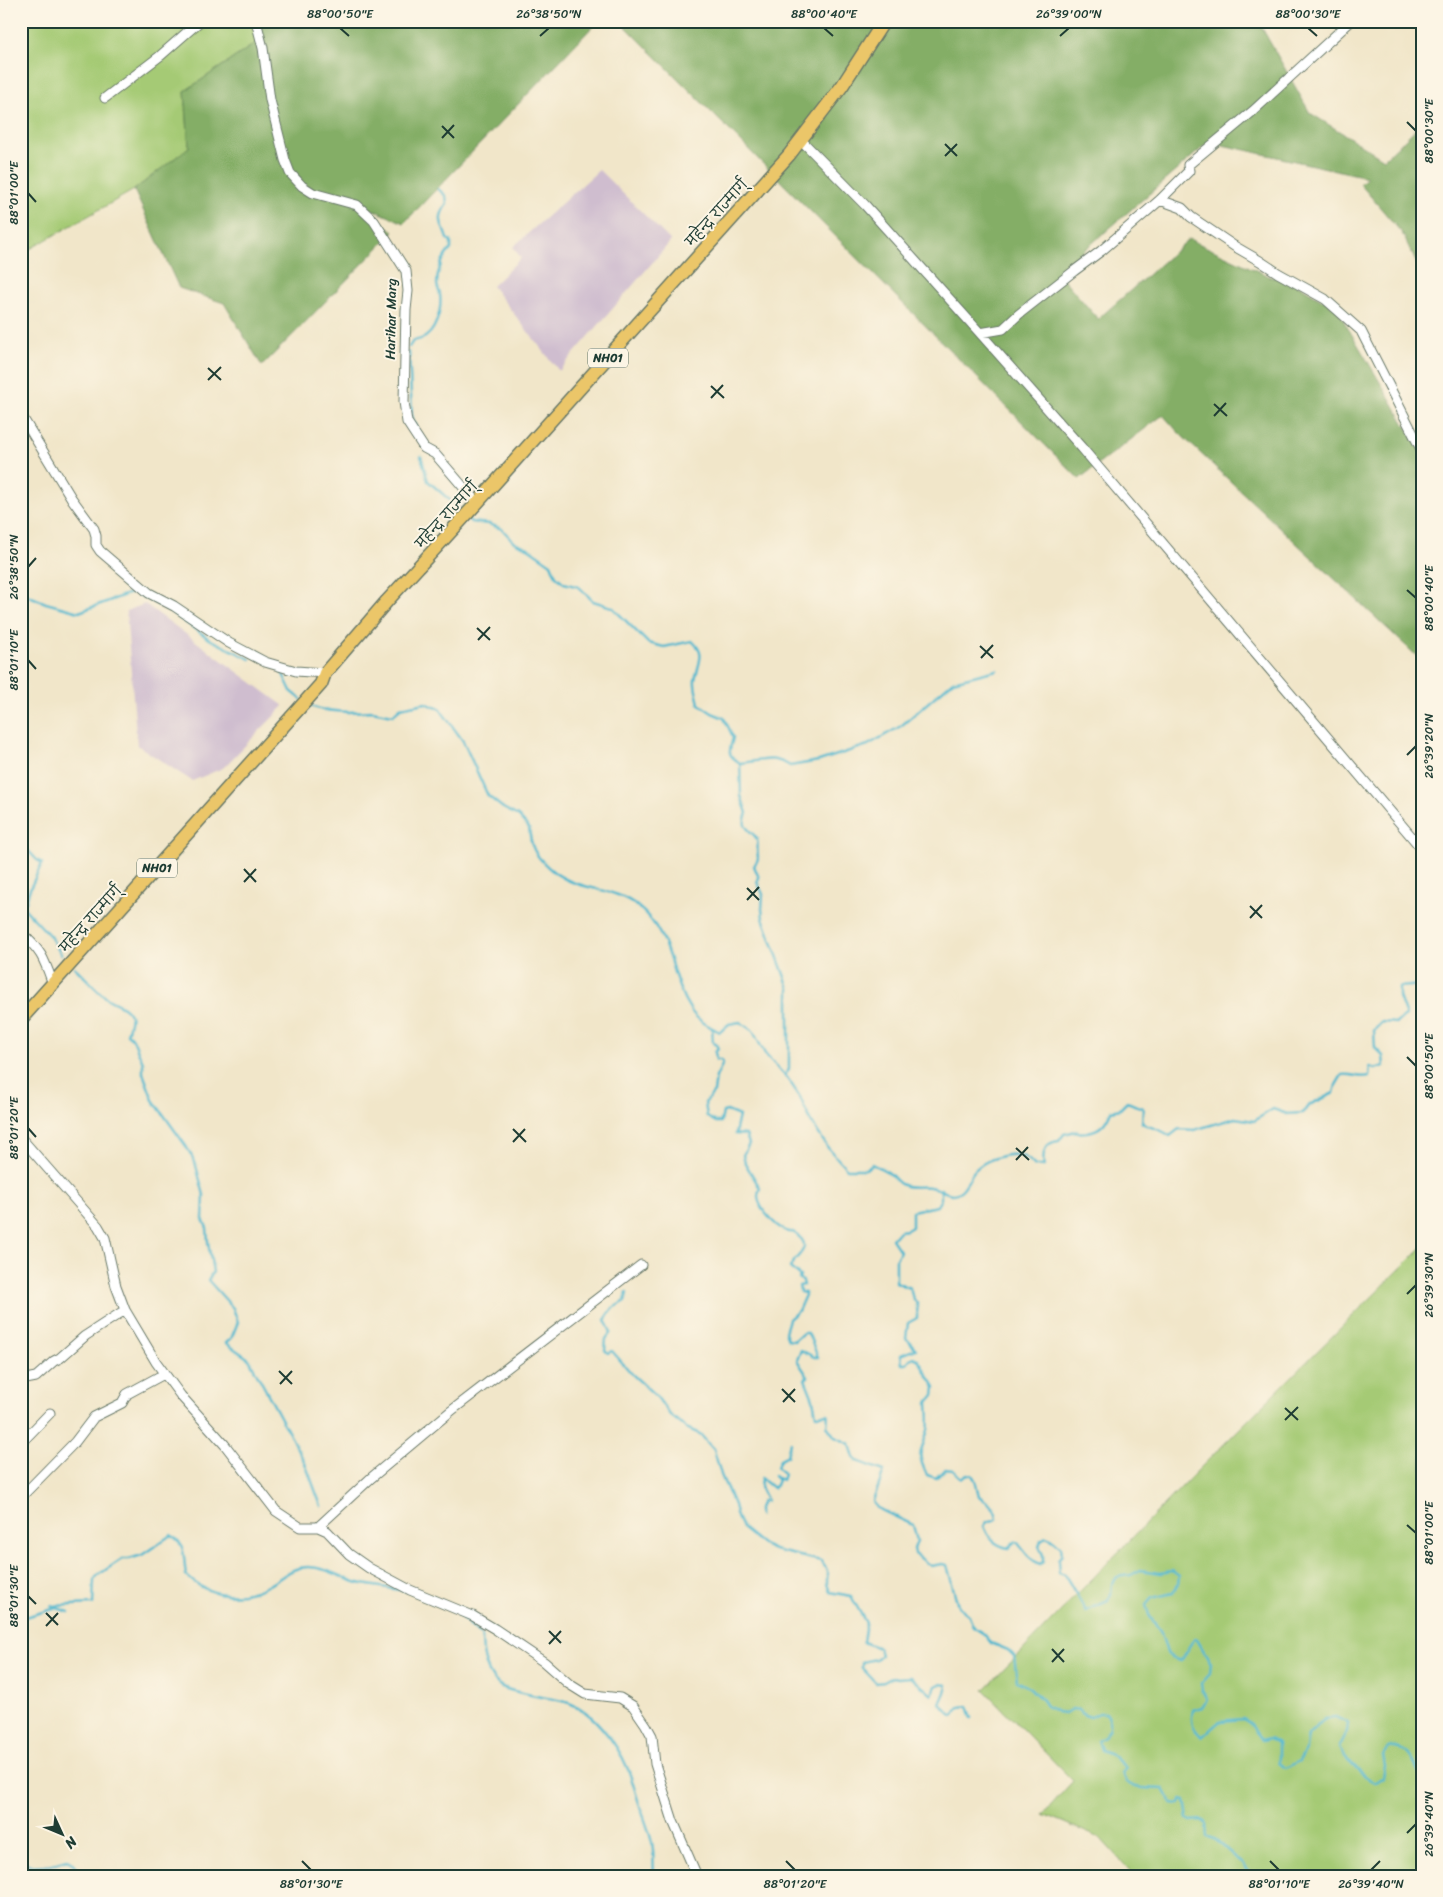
<svg xmlns="http://www.w3.org/2000/svg" width="1443" height="1897" viewBox="0 0 1443 1897" font-family="Sriracha,'Playpen Sans Deva',sans-serif">
<style>
.industrial{fill:#cfbdcf}
.green{fill:#a5ca74;stroke:#628454}
.forest{fill:#84ae66;stroke:#52764d}
.lines{fill:none;stroke-linecap:round;stroke-linejoin:round}
.stream{stroke:#51b8cf;stroke-width:2.5}
.minor-casing{stroke:#687868;stroke-width:11}
.highway-casing{stroke:#687868;stroke-width:15}
.minor{stroke:#fff;stroke-width:9}
.highway{stroke:#ebc669;stroke-width:12}
.ticks{fill:none;stroke:#1f3d34;stroke-width:2}
.labels{text-anchor:middle;dominant-baseline:central;stroke-width:4;stroke-linejoin:round;paint-order:stroke}
.shield{fill:#fcf5e5;stroke:#617469;stroke-width:1}
.shield-label{font-size:12px;font-weight:bold;fill:#1f3d34}
.street-label{font-size:14px;fill:#1f3d34;stroke:#fcf5e5}
.neatline{fill:none;stroke:#1f3d34;stroke-width:2}
.ticks-label{font-size:12px;text-anchor:middle;fill:#1f3d34}
</style>
<rect width="100%" height="100%" fill="#fcf5e5"/>
<filter id="ink" filterUnits="userSpaceOnUse"><feTurbulence type="fractalNoise" baseFrequency=".02" numOctaves="2"/><feDisplacementMap in="SourceGraphic" scale="10" xChannelSelector="R" yChannelSelector="G"/><feConvolveMatrix kernelMatrix="1 2 1 2 8 2 1 2 1" color-interpolation-filters="sRGB"/></filter>
<filter id="wash" filterUnits="userSpaceOnUse"><feTurbulence type="fractalNoise" baseFrequency=".0096" numOctaves="4" result="noise"/><feDisplacementMap in="SourceGraphic" scale="20" xChannelSelector="R" yChannelSelector="G"/><feGaussianBlur stdDeviation="1.12" result="paint"/><feColorMatrix in="noise" values="0 0 0 0 0 0 0 0 0 0 0 0 0 0 0 0 0 1.4 0 .05"/><feComposite in="paint" operator="in"/></filter>
<g filter="url(#wash)">
<rect width="100%" height="100%" fill="#f1e6c9"/>
<!-- industrial -->
<path class="industrial" d="M599,170L671,241L559,371L492,286L521,258L513,247Z
M145,604L284,706L223,768L192,781L137,745L126,611Z"/>
<!-- green -->
<path class="green" d="M21,21H258L259,41L185,91L189,147L134,190L21,254Z
M1422,1247V1876H1135L1100,1838L1043,1814L1073,1781L984,1690L1205,1463Z"/>
<!-- forest -->
<path class="forest" d="M254,21H598L404,223L352,201L394,232L262,366L224,303L179,288L134,190L189,147L185,91L259,41Z
M628,21H1258L1310,113L1384,159L1422,123V274L1402,233L1360,184L1367,177L1209,142L1058,273L1098,319L1189,239L1273,278L1278,273L1336,308L1422,453V661L1180,434L1163,415L1079,479L625,26Z"/>
<g class="lines">
<!-- stream -->
<path class="stream" d="M409,347L413,341C416,340 419,340 421,339C436,334 442,309 440,295C440,292 437,288 437,284C437,272 442,258 451,249V241L447,239C442,223 436,219 447,204L446,196L438,189
M409,352L412,417L416,428
M421,456L428,481L452,502L462,514
M468,519L471,522L489,524L502,529L514,542L528,548L551,564L556,576L564,583L579,587L593,601L612,607L648,643L664,647L692,641C707,654 698,663 695,680C694,688 698,697 699,704L712,713L724,718L733,737C730,752 725,753 740,763C760,762 771,754 790,766L819,761L868,745L901,726L953,681L997,670
M21,586L27,595L46,603L79,612L133,592L165,608L211,640L250,659
M281,670L291,691L301,699
M307,705L323,710L348,712L372,711L393,715L400,708L425,703L440,709L463,741L488,796L503,808L518,816L529,828C531,847 534,854 548,867C575,893 611,884 637,906C673,934 668,976 690,1009C696,1020 709,1026 720,1032L729,1024L740,1022L753,1031L765,1054L788,1079L800,1097L810,1120L828,1148L847,1169H866L872,1164C877,1167 884,1169 889,1173C894,1177 897,1183 903,1185C912,1189 921,1185 930,1187C937,1188 945,1193 952,1194C964,1194 968,1179 974,1171C983,1161 996,1157 1008,1155C1021,1154 1026,1156 1035,1166H1044C1042,1154 1044,1142 1059,1141L1064,1134L1076,1131C1081,1134 1082,1132 1087,1132C1101,1130 1106,1123 1111,1111L1120,1109L1127,1102L1143,1108L1142,1123C1152,1129 1160,1128 1170,1136L1179,1129L1194,1130L1235,1118L1254,1121L1273,1109L1287,1114L1302,1113L1311,1104L1334,1093L1336,1085L1342,1075C1353,1073 1358,1079 1369,1076L1370,1067L1375,1069L1384,1066L1383,1056L1375,1048L1374,1030L1382,1022L1396,1023L1406,1016L1399,997V987L1422,985
M740,763L741,796L747,813C740,829 750,828 757,839L758,859L754,866L759,878L757,882L763,894L762,909L763,918L789,988V1069L785,1076
M21,843L37,860L42,863L29,891L24,908L50,936L61,954
M74,967C86,977 95,990 108,999C116,1004 126,1006 130,1015C132,1020 128,1028 127,1034L133,1039L143,1063V1073L153,1100L186,1146L195,1162L204,1195L203,1219L207,1228L208,1242L213,1272L208,1280L233,1308L238,1322L231,1339L226,1343L249,1359L305,1463L321,1506
M712,1028L713,1043L716,1044L718,1049L715,1052L716,1060H721L723,1063L716,1077L714,1092L705,1103L707,1117L716,1122H721L723,1112L727,1111L739,1116L735,1134L746,1135L749,1144L743,1155L745,1163L760,1188C759,1191 758,1193 758,1196C758,1209 781,1234 793,1232C817,1248 796,1253 790,1268L800,1276L799,1279L803,1281L804,1285L799,1286L800,1292L805,1293V1295L798,1311L789,1319L785,1332L788,1340L794,1341L803,1333H808L818,1357H814L801,1350L797,1360L808,1377L805,1379L813,1399L816,1415L828,1414L827,1426L835,1437L850,1444L854,1458L857,1461L884,1471L873,1501L877,1508L913,1525L917,1541L914,1549L915,1554L931,1566L942,1564L947,1565L958,1606L969,1615L973,1627L984,1634L991,1643L1008,1650L1014,1656L1017,1681L1030,1688L1042,1700L1046,1706L1057,1712L1065,1713L1072,1709L1079,1710L1084,1715L1091,1717L1099,1713H1106C1114,1724 1110,1734 1098,1740L1101,1750L1111,1754L1126,1768L1122,1773C1128,1793 1147,1787 1164,1789L1172,1803L1180,1804L1181,1800L1185,1801L1188,1819L1191,1821L1202,1820L1206,1824L1207,1836L1216,1840L1244,1865L1251,1876
M941,1189V1199L937,1206L912,1211V1227L907,1230L899,1231L892,1239L900,1251L896,1259V1282L910,1288L913,1299L917,1303V1318L908,1323L906,1338L916,1349L901,1355L902,1364H906L910,1359L914,1357L918,1360L935,1387L934,1395L928,1402C928,1410 930,1421 928,1430C922,1452 915,1451 927,1475L936,1478L945,1469L953,1470L961,1478L967,1474L972,1475L975,1480L979,1496C987,1503 996,1506 997,1519L987,1522L984,1526C989,1539 995,1545 1008,1548L1013,1543L1017,1542C1024,1550 1029,1560 1040,1564L1043,1562V1555L1039,1546L1041,1540L1046,1537L1053,1540L1061,1547L1062,1554L1058,1560L1059,1573L1065,1575L1086,1611L1108,1601L1111,1594L1112,1584L1117,1577L1131,1575L1140,1570L1160,1573L1172,1571L1179,1576L1178,1584L1173,1593L1152,1598L1146,1605L1149,1615L1161,1633L1167,1653L1172,1658L1181,1661C1187,1653 1188,1644 1196,1638L1211,1663L1210,1673L1201,1683L1202,1691L1207,1699L1202,1707L1193,1710C1190,1722 1193,1729 1202,1737L1220,1721L1243,1719L1251,1724L1256,1733L1262,1740L1270,1738L1278,1743V1763L1286,1768L1299,1761L1306,1749L1308,1735L1325,1718L1336,1717L1348,1723L1347,1732L1339,1748C1344,1758 1364,1775 1374,1783L1383,1777L1385,1766L1383,1755L1388,1748C1411,1746 1412,1762 1422,1778
M627,1293L625,1301L613,1308L605,1320L611,1332L606,1339L605,1350L608,1353L612,1351L633,1375L657,1397L670,1415L686,1428L700,1434L714,1450L721,1475L734,1505L737,1517L742,1528L763,1545L774,1550L821,1561L827,1570V1584L830,1592L851,1596L866,1623L863,1642L879,1648L881,1655L876,1659L862,1662V1668L876,1683L884,1682L893,1677L898,1678L911,1677L932,1695L936,1686L940,1684L947,1685L946,1690L940,1704L953,1716L960,1707L968,1706L972,1718
M759,1515V1508L762,1501H767L760,1487L761,1478L773,1488L776,1485L778,1480L774,1476L782,1480L784,1474L777,1467L780,1460L787,1456L790,1442
M458,1614L482,1636C482,1653 485,1673 499,1685C507,1693 554,1698 569,1703C593,1711 617,1744 627,1767C632,1778 635,1791 639,1803C643,1816 649,1829 652,1843C654,1852 653,1864 654,1873L655,1876
M21,1618L57,1608L69,1612L51,1606L93,1604L94,1580L98,1575L122,1559H129L142,1555L171,1535C187,1544 183,1559 186,1575C207,1597 241,1600 267,1586C283,1578 290,1567 308,1567C325,1567 340,1577 355,1582C372,1587 388,1587 405,1591
M21,1862L33,1866L50,1865L67,1860L74,1864L82,1876
M109,1876L114,1874L117,1876"/>
</g>
</g>
<g filter="url(#ink)">
<g class="lines">
<defs>
<path id="minor" d="M256,21L263,48L270,100L285,160L290,173L302,186L313,193L357,205L374,221L406,271L408,291L406,310L404,402L407,422L424,448L435,454L477,503
M105,98L160,56L200,21
M801,140L865,205L980,333L1003,329L1019,314L1074,271L1101,251L1160,200L1189,171L1188,165L1253,111L1351,21
M1160,200L1182,208L1191,217L1234,246L1260,261L1278,273L1325,299L1361,331L1422,451
M980,333L1082,448L1422,849
M21,415L72,499L94,529L96,536V545L100,551L149,593L174,606L229,643L265,662L296,671L325,673
M21,933C42,951 44,959 53,984
M21,1138L98,1226L105,1238L116,1286L125,1310L156,1362L181,1396L225,1445L276,1511L300,1527H318L327,1531L349,1554L369,1568L410,1590L473,1616L495,1629L544,1662L569,1684L585,1694L620,1698L633,1706L646,1725L652,1736L655,1764L673,1821L697,1876
M21,1380L36,1377L54,1361L60,1358L85,1336L125,1310
M21,1443L50,1413
M21,1497L75,1442L94,1417L122,1403L127,1394L164,1374
M318,1527L371,1478L451,1411L641,1265"/>
<path id="highway" d="M21,1019L321,684L325,673L387,601L477,503L789,155L842,86L884,21"/>
</defs>
<!-- minor casing -->
<use href="#minor" class="minor-casing"/>
<!-- highway casing -->
<use href="#highway" class="highway-casing"/>
<!-- minor -->
<use href="#minor" class="minor"/>
<!-- highway -->
<use href="#highway" class="highway"/>
</g>
</g>
<!-- ticks -->
<path class="ticks" d="M340,28L349,36M824,28L833,36M1308,28L1317,36M540,36L549,28M1060,36L1069,28M1407,122L1416,131M442,126L454,138M442,138L454,125M945,144L957,156M945,156L957,144M28,193L36,202M208,368L221,380M208,380L221,367M711,386L724,398M711,398L723,385M1214,404L1227,416M1214,416L1226,403M28,567L36,558M1407,590L1416,598M477,628L490,640M478,640L490,627M980,646L993,658M981,658L993,645M28,660L36,669M1407,755L1416,746M244,869L256,882M244,882L256,869M747,888L759,900M747,900L759,887M1250,906L1262,918M1250,918L1262,905M1407,1057L1416,1066M28,1128L36,1137M513,1129L526,1142M513,1142L525,1129M1016,1148L1029,1160M1016,1160L1028,1147M1407,1294L1416,1285M279,1371L292,1384M280,1384L292,1371M782,1389L795,1402M783,1402L795,1389M1285,1408L1298,1420M1285,1420L1298,1407M1407,1525L1416,1533M28,1596L36,1604M46,1613L58,1625M46,1626L58,1613M549,1631L561,1643M549,1644L561,1631M1052,1649L1064,1662M1052,1662L1064,1649M1407,1833L1416,1824M302,1861L311,1870M786,1861L795,1870M1270,1861L1279,1870M1371,1870L1380,1861"/>
<g class="labels">
<!-- shield labels -->
<g class="shield">
<rect x="588" y="348.5" width="40" height="19" rx="4"/>
<rect x="137" y="858.5" width="40" height="19" rx="4"/>
</g>
<g class="shield-label">
<text x="608" y="358">NH01</text>
<text x="157" y="868">NH01</text>
</g>
<!-- street labels -->
<g class="street-label">
<text transform="translate(717 213) rotate(-48)">महेन्द्र राज्मार्ग्</text>
<text transform="translate(391 319) rotate(-89)">Harihar Marg</text>
<text transform="translate(447 515) rotate(-48)">महेन्द्र राज्मार्ग्</text>
<text transform="translate(91 919) rotate(-48)">महेन्द्र राज्मार्ग्</text>
</g>
</g>
<!-- margin -->
<rect width="1443" height="1897" fill="none" stroke="#fcf5e5" stroke-width="55"/>
<!-- north arrow -->
<g transform="translate(62 1834) rotate(134)" stroke="#fcf5e5" stroke-width="4" paint-order="stroke">
<path d="M0-4L9 19L0 12L-9 19Z" fill="#1f3d34"/>
<text y="-8" font-size="14" font-weight="bold" text-anchor="middle" fill="#1f3d34">N</text>
</g>
<rect x="28" y="28" width="1388" height="1842" class="neatline"/>
<g class="ticks-label">
<text x="340" y="18">88°00'50"E</text>
<text x="549" y="18">26°38'50"N</text>
<text x="824" y="18">88°00'40"E</text>
<text x="1069" y="18">26°39'00"N</text>
<text x="1308" y="18">88°00'30"E</text>
<text transform="translate(1429 131) rotate(-90)" y="4">88°00'30"E</text>
<text transform="translate(14 193) rotate(-90)" y="4">88°01'00"E</text>
<text transform="translate(14 567) rotate(-90)" y="4">26°38'50"N</text>
<text transform="translate(1429 598) rotate(-90)" y="4">88°00'40"E</text>
<text transform="translate(14 660) rotate(-90)" y="4">88°01'10"E</text>
<text transform="translate(1429 746) rotate(-90)" y="4">26°39'20"N</text>
<text transform="translate(1429 1066) rotate(-90)" y="4">88°00'50"E</text>
<text transform="translate(14 1128) rotate(-90)" y="4">88°01'20"E</text>
<text transform="translate(1429 1285) rotate(-90)" y="4">26°39'30"N</text>
<text transform="translate(1429 1533) rotate(-90)" y="4">88°01'00"E</text>
<text transform="translate(14 1596) rotate(-90)" y="4">88°01'30"E</text>
<text transform="translate(1429 1824) rotate(-90)" y="4">26°39'40"N</text>
<text x="311" y="1888">88°01'30"E</text>
<text x="795" y="1888">88°01'20"E</text>
<text x="1279" y="1888">88°01'10"E</text>
<text x="1371" y="1888">26°39'40"N</text>
</g>
</svg>
